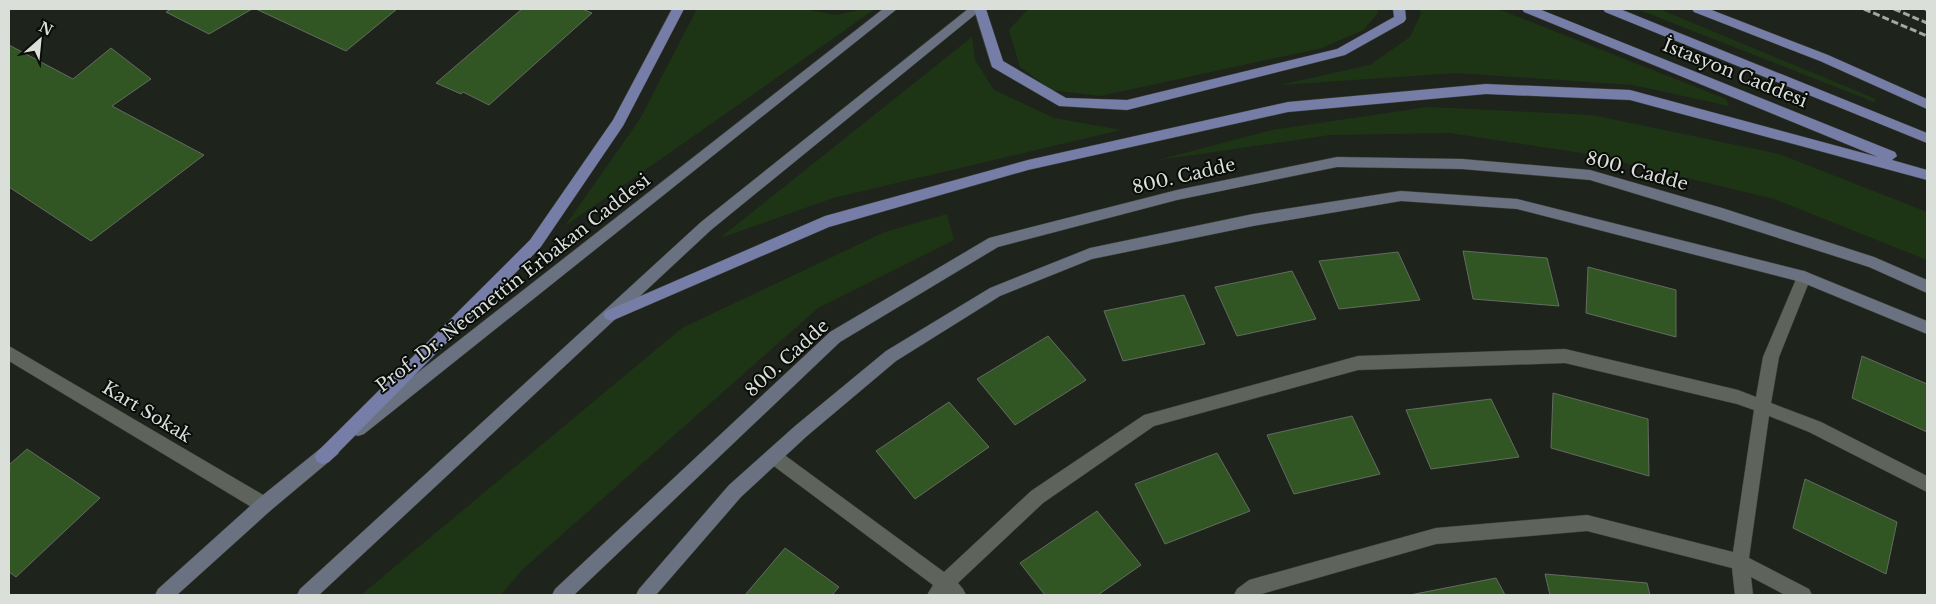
<svg xmlns="http://www.w3.org/2000/svg" width="1936" height="604" viewBox="0 0 1936 604" font-family="'Libre Baskerville',serif">
<style>
.green{fill:#1e3515}
.building{fill:#325623;stroke:#646b62}
.lines{fill:none;stroke-linecap:round;stroke-linejoin:round}
.street-casing{stroke:#3b3f39;stroke-width:1}
.secondary-casing{stroke:#3b3f39;stroke-width:1}
.primary-casing{stroke:#3b3f39;stroke-width:1}
.street{fill:#5e645b;fill-rule:evenodd}
.secondary{fill:#6a7181;fill-rule:evenodd}
.primary{fill:#767ea8;fill-rule:evenodd}
.rail{stroke:#a3a8a2;stroke-width:3;stroke-dasharray:7 3;stroke-linecap:butt}
.labels{text-anchor:middle;dominant-baseline:central;stroke-width:4;stroke-linejoin:round;paint-order:stroke}
.street-label{font-size:18px;fill:#dbdfda;stroke:#090c09}
</style>
<rect width="100%" height="100%" fill="#1e241c"/>
<!-- green -->
<path class="green" d="M697,9H804L835,15L865,9H875L565,226L640,119Z
M1028,9H1378V13L1363,30L1322,48L1100,96L1052,90L1020,67L1009,30Z
M1420,9H1498L1726,99L1729,106L1633,85L1456,73L1280,85L1370,65L1410,37L1421,14Z
M1637,9H1659L1876,99L1874,102Z
M972,37L975,60L994,90L1054,118L1121,130L833,198L720,238Z
M1428,107L1592,115L1779,154L1927,212V260L1774,199L1588,154L1450,133L1330,135L1158,160L1272,130Z
M947,214L954,240L818,308L523,569L501,595H361L682,328L885,232Z"/>
<!-- building -->
<path class="building" d="M171,9H252L209,34L166,12Z
M256,9H397L346,51Z
M522,9H582L592,13L489,105L463,92L461,94L436,83Z
M9,45L73,79L111,48L151,79L112,106L204,155L91,241L9,187Z
M1463,251L1547,258L1559,306L1473,299Z
M1398,252L1420,300L1339,309L1319,261Z
M1588,267L1676,290V337L1586,313Z
M1292,271L1316,319L1237,336L1215,287Z
M1184,295L1205,344L1123,361L1104,311Z
M1048,336L1086,380L1015,425L977,379Z
M1862,356L1927,384V432L1852,398Z
M1553,393L1648,419L1649,476L1551,448Z
M1491,399L1519,457L1431,469L1406,410Z
M949,402L989,447L915,499L876,451Z
M1352,416L1380,474L1294,494L1267,435Z
M27,449L100,498L16,577L9,572V465Z
M1217,453L1250,511L1165,544L1135,484Z
M1805,479L1897,522L1886,574L1793,528Z
M1097,511L1141,565L1098,595H1045L1020,563Z
M785,548L839,587L832,595H745Z
M1545,574L1647,583L1650,595H1550Z
M1496,578L1505,595H1410Z"/>
<g class="lines">
<defs>
<path id="street" d="M1804,271L1809,273L1811,277L1779,357L1771,403L1821,422L1927,476V492L1809,432L1769,416L1749,558L1809,589L1812,595H1785L1751,577L1753,595H1735L1732,568L1587,531L1436,544L1258,595H1234L1237,589L1249,580L1436,528L1587,515L1733,552L1754,410L1737,404L1565,363L1358,370L1154,426L1043,503L958,583L963,589L966,595H927L933,585L767,461L765,456L767,451L773,449L779,451L944,572L1031,491L1144,415L1358,356L1565,349L1738,390L1756,397L1763,357L1797,277L1799,273Z
M9,346L270,499L272,505L270,511L264,513L258,511L9,361Z"/>
<path id="secondary" d="M883,9H897L364,434L358,436L352,434L350,429L352,424Z
M968,9H982L711,230L319,595H297L300,589L701,222Z
M1337,157L1462,159L1590,170L1722,208L1874,257L1927,280V293L1869,267L1722,220L1590,180L1462,169L1337,167L1177,200L998,247L840,342L574,595H552L555,589L830,332L989,238L1177,190Z
M1401,191L1517,199L1804,271L1927,321V334L1801,282L1517,209L1401,201L1253,226L1092,259L1000,296L896,361L807,436L741,497L656,595H636L639,589L729,485L795,426L886,351L990,288L1090,248L1253,214Z
M332,442L338,444L340,449L338,454L270,511L177,595H155L158,589L258,499L326,444Z"/>
<path id="primary" d="M672,9H684L623,126L540,248L329,462L323,464L317,462L315,457L317,452L530,240L613,120Z
M974,9H986L1003,61L1066,98L1127,100L1337,49L1394,17L1393,9H1405L1406,19L1404,22L1345,55L1127,110L1059,106L992,67Z
M1522,9H1539L1895,152L1897,156L1892,160L1927,170V180L1630,100L1486,94L1288,112L1028,170L829,227L616,319L611,321L606,319L603,315L606,311L825,216L1028,160L1288,102L1486,84L1630,90L1878,157L1524,12Z
M1603,9H1620L1927,133V143L1605,12Z
M1692,9H1709L1828,55L1927,99V109L1820,61L1694,12Z"/>
</defs>
<!-- street casing -->
<use href="#street" class="street-casing"/>
<!-- secondary casing -->
<use href="#secondary" class="secondary-casing"/>
<!-- primary casing -->
<use href="#primary" class="primary-casing"/>
<!-- street -->
<use href="#street" class="street"/>
<!-- secondary -->
<use href="#secondary" class="secondary"/>
<!-- primary -->
<use href="#primary" class="primary"/>
<!-- rail -->
<path class="rail" d="M1864,9L1927,36
M1894,9L1927,23
M1925,9L1927,10"/>
</g>
<g class="labels">
<!-- street labels -->
<g class="street-label">
<text transform="translate(1735 73) rotate(22)">İstasyon Caddesi</text>
<text transform="translate(1637 171) rotate(15)">800. Cadde</text>
<text transform="translate(1184 176) rotate(-13)">800. Cadde</text>
<text transform="translate(513 283) rotate(-38)">Prof. Dr. Necmettin Erbakan Caddesi</text>
<text transform="translate(787 358) rotate(-42)">800. Cadde</text>
<text transform="translate(147 412) rotate(31)">Kart Sokak</text>
</g>
</g>
<!-- border -->
<rect width="1936" height="604" fill="none" stroke="#dbdfda" stroke-width="20"/>
<!-- north arrow -->
<g transform="translate(40 40) rotate(27)" stroke="#090c09" stroke-width="4" paint-order="stroke">
<path d="M0-4L9 19L0 12L-9 19Z" fill="#dbdfda"/>
<text y="-8" font-size="14" font-weight="bold" text-anchor="middle" fill="#dbdfda">N</text>
</g>
</svg>
